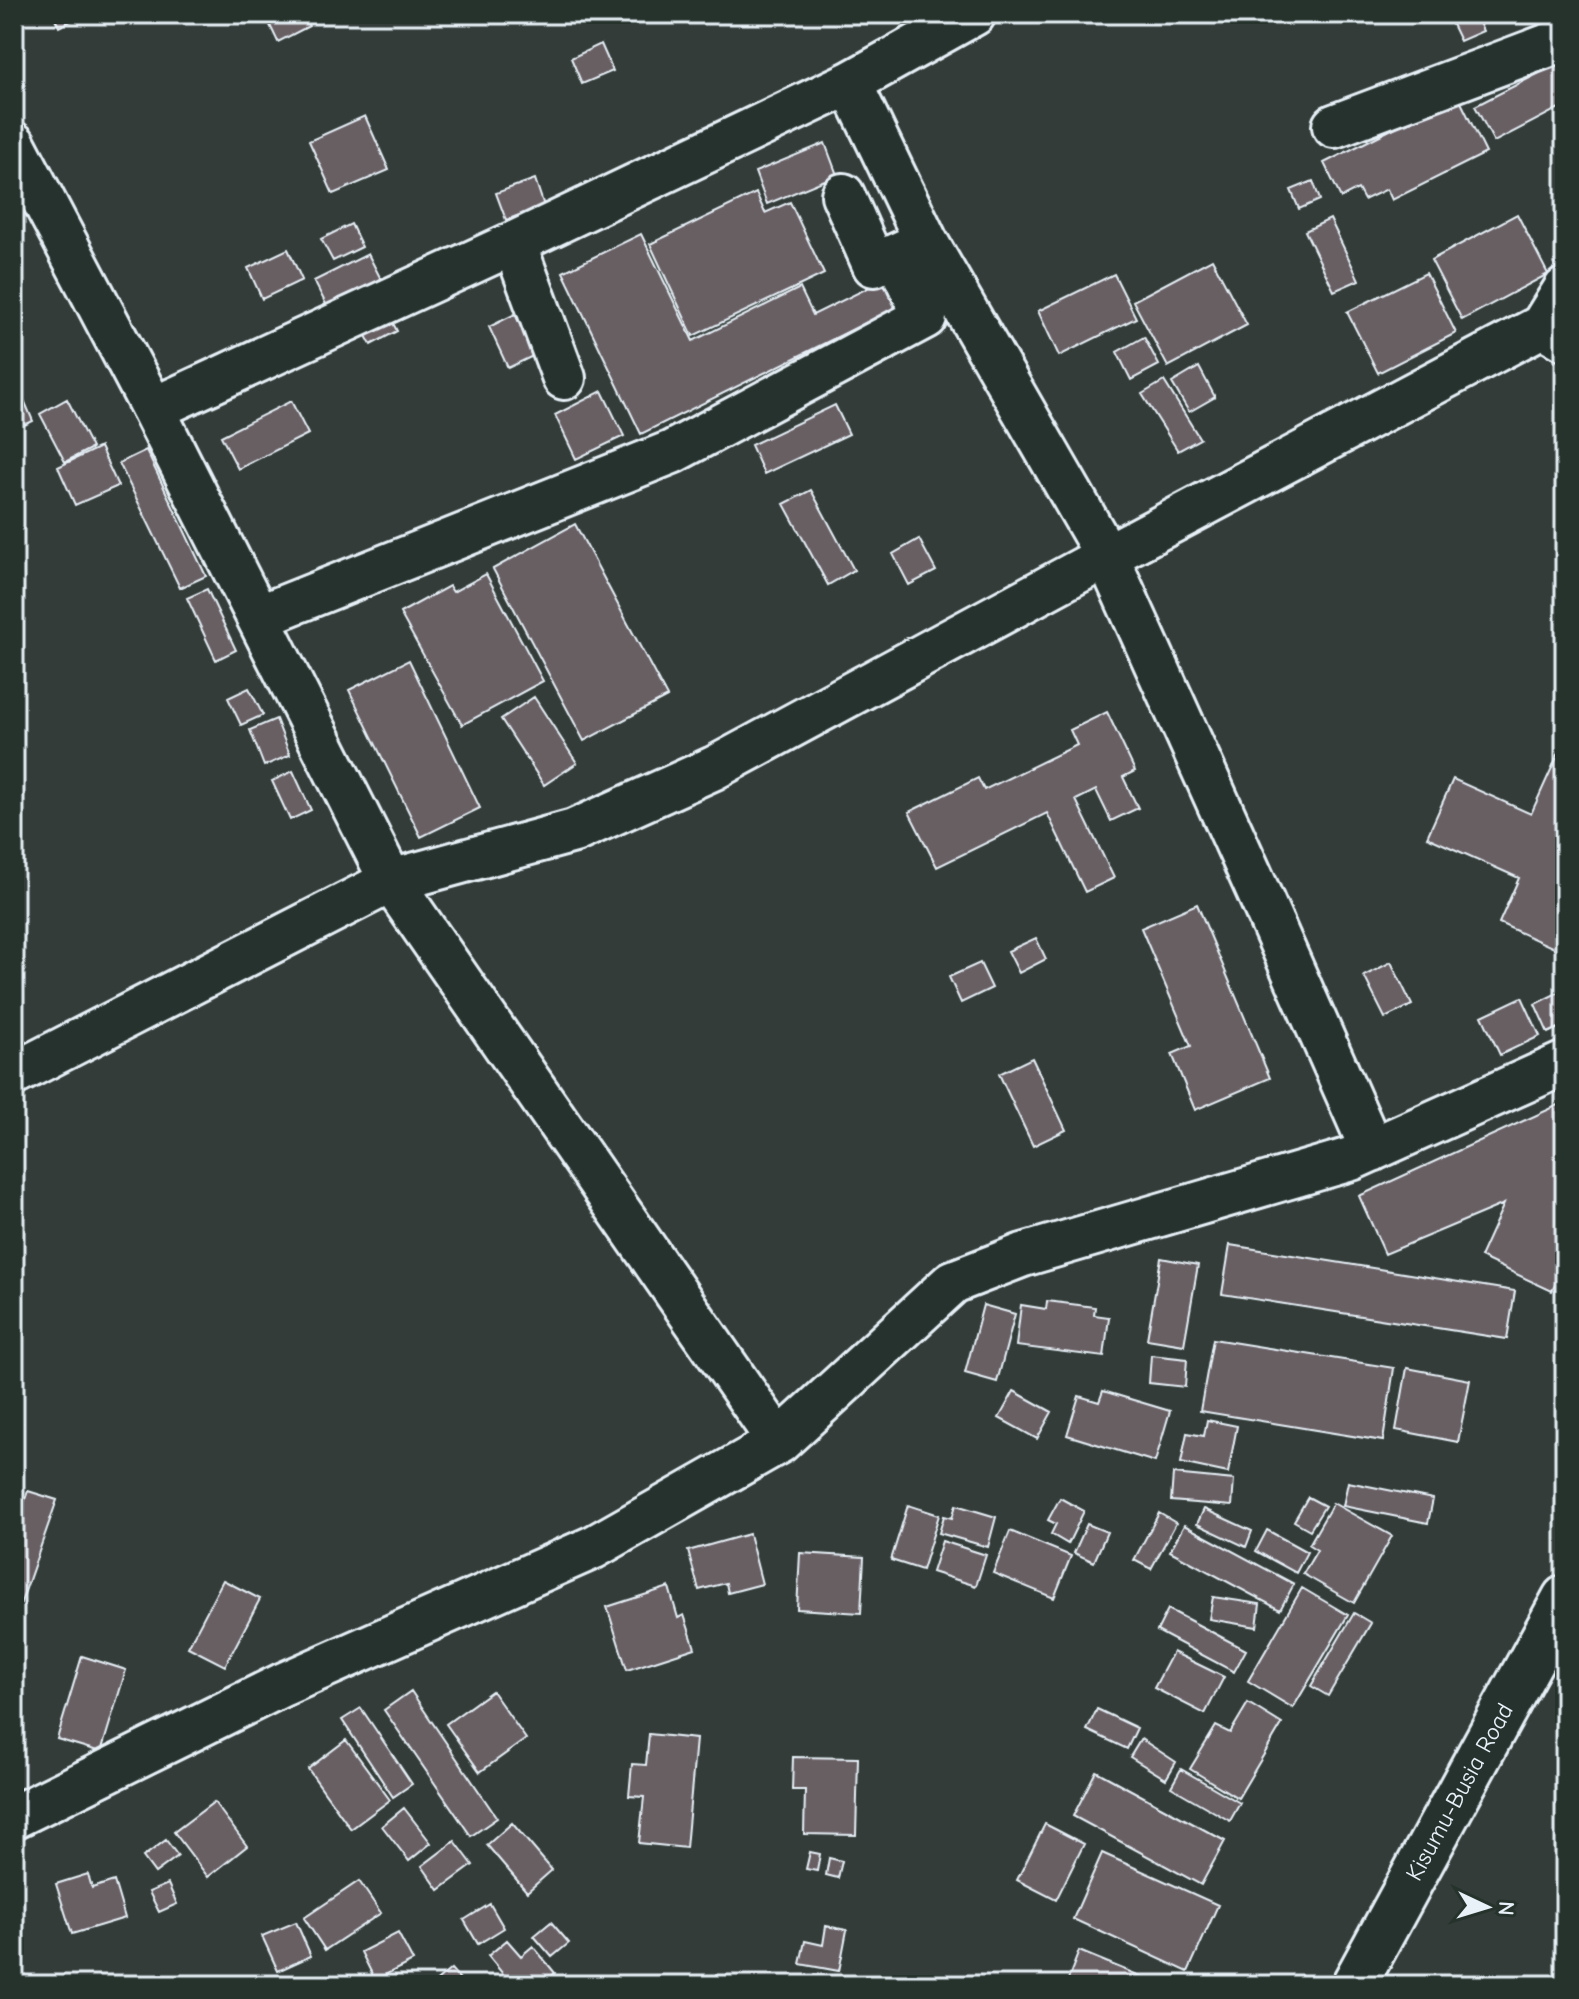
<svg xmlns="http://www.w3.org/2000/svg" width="1579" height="1999" viewBox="0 0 1579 1999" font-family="'Comic Neue',sans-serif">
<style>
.building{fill:#685e63;stroke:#e8f1f8;stroke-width:2}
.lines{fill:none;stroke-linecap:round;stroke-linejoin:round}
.minor-casing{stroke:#e8f1f8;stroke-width:48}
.highway-casing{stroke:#e8f1f8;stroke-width:50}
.minor{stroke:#26332d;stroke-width:42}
.highway{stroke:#26332d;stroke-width:44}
.labels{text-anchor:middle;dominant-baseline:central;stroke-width:6;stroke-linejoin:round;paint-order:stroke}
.street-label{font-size:24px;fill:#e8f1f8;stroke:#26332d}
</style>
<rect width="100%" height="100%" fill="#333c38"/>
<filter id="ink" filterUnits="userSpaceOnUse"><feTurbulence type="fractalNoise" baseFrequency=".0125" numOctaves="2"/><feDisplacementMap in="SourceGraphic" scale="16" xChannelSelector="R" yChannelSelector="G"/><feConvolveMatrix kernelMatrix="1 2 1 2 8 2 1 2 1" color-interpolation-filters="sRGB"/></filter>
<g filter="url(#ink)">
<!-- building -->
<path class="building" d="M53,14H82L83,15L59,27Z
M271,14H303L309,26L278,42L266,17Z
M1447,14H1475L1483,31L1460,41Z
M601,44L613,71L582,84L571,58Z
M1565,60V105L1494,142L1475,106Z
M1458,96L1486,153L1392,200L1387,189L1364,200L1358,189L1341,198L1324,163Z
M365,116L389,170L333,194L309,141Z
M825,143L837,175L767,204L755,172Z
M535,179L544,206L506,220L496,193Z
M1313,181L1320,200L1299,209L1291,190Z
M756,193L765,213L790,202L824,274L693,336L650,244Z
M1517,214L1548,274L1462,320L1431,260Z
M1330,219L1359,280L1334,291L1305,231Z
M351,224L362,247L333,261L321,239Z
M641,234L693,341L800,288L813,315L898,273L912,300L641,434L563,272Z
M288,249L302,280L262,299L248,268Z
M368,254L385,287L331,314L314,281Z
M1212,259L1247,325L1168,367L1133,301Z
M1426,273L1456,333L1378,373L1347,312Z
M1114,274L1136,318L1059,356L1038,311Z
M386,309L397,331L371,345L359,323Z
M515,314L535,355L508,368L489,327Z
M1144,337L1159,365L1131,380L1117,352Z
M1199,367L1215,397L1189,412L1172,383Z
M15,379L33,421L14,430V380Z
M1164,381L1200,439L1178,451L1142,394Z
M602,391L624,436L576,459L555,415Z
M67,399L92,448L65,462L40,414Z
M291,401L308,434L238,469L221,436Z
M835,405L849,434L764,474L751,445Z
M100,447L118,486L75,505L58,467Z
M146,450L206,576L180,588L119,463Z
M811,490L854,570L828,585L784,504Z
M575,524L667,697L584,741L493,569Z
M919,539L936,571L909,585L893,554Z
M486,574L543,681L462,725L400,613L449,586L453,592Z
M207,589L236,650L216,660L187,598Z
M409,660L480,808L421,837L349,690Z
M249,688L263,715L241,725L228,698Z
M534,697L577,763L544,785L501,719Z
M1107,712L1135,771L1123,777L1138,808L1111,821L1096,790L1076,800L1114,878L1085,892L1047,813L937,867L909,812L978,778L984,790L1077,745L1070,730Z
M276,719L290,755L264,766L250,730Z
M1565,739V953L1499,923L1519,878L1427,837L1453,779L1531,814Z
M293,771L311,810L290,820L272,781Z
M1197,904L1270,1078L1195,1110L1172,1054L1191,1046L1141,928Z
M1036,938L1046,959L1019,973L1008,951Z
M1391,962L1412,1005L1385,1018L1364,976Z
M980,963L992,988L961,1003L949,977Z
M1565,989V1025L1548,1033L1535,1004Z
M1522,997L1540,1036L1500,1055L1482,1016Z
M1032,1058L1066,1130L1033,1146L999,1074Z
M1565,1102V1266L1552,1291L1480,1257L1504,1204L1385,1254L1359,1196Z
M1230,1245L1515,1291L1507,1339L1222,1294Z
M1161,1258L1198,1265L1184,1345L1147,1339Z
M1047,1301L1095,1307L1094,1315L1109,1317L1104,1357L1016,1346L1021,1305L1046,1309Z
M983,1305L1015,1314L997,1382L965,1373Z
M1213,1339L1394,1368L1383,1441L1200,1411Z
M1151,1355L1187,1359L1185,1387L1149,1383Z
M1407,1368L1470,1380L1458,1442L1396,1430Z
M1014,1391L1052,1412L1037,1439L999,1418Z
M1103,1391L1170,1411L1155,1462L1067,1435L1079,1396L1099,1402Z
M14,1419L22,1423L14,1439Z
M1207,1420L1237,1426L1228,1473L1181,1463L1187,1433L1204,1436Z
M1173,1474L1234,1480L1232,1506L1171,1501Z
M1348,1482L1433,1499L1428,1523L1343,1506Z
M28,1491L57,1500L16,1617L14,1530Z
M1308,1497L1325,1506L1310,1530L1294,1521Z
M1060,1498L1084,1511L1068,1544L1051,1534L1056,1524L1048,1520Z
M1333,1503L1392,1536L1354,1603L1303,1574L1317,1550L1309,1545Z
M908,1505L939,1515L922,1570L891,1560Z
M956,1505L996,1517L988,1547L939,1533L944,1516L952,1518Z
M1204,1509L1252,1531L1246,1547L1197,1524Z
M1159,1513L1176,1523L1151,1569L1134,1560Z
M1087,1524L1107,1532L1094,1562L1074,1553Z
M1184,1525L1294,1584L1280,1610L1170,1551Z
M1267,1530L1307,1552L1296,1573L1256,1551Z
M1010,1531L1071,1556L1054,1598L993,1573Z
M749,1534L762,1584L728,1593L726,1583L699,1590L688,1551Z
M942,1541L986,1555L976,1586L932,1572Z
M800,1553L864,1557L861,1613L797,1609Z
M223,1580L260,1599L225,1666L188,1647Z
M669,1587L678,1618L684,1615L695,1648L627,1670L607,1607Z
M1302,1588L1348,1615L1293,1708L1248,1681Z
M1213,1597L1260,1604L1257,1627L1209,1619Z
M1168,1609L1246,1650L1234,1672L1157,1631Z
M1354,1613L1371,1623L1328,1696L1311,1686Z
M1173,1652L1224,1677L1205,1714L1154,1688Z
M82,1656L126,1670L101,1752L57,1739Z
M411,1691L497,1818L471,1836L384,1710Z
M492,1691L526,1739L480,1772L446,1724Z
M1248,1703L1282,1724L1238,1798L1190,1769L1216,1726L1230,1733Z
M361,1708L412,1784L393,1797L342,1720Z
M1097,1709L1137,1728L1127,1749L1087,1730Z
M649,1734L696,1739L686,1848L639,1843L644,1797L629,1796L632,1764L646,1765Z
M1141,1739L1176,1762L1166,1779L1130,1757Z
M346,1740L390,1800L351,1829L308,1769Z
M793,1757L858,1758L856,1835L804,1834L805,1790H792Z
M1181,1769L1240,1803L1230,1821L1171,1787Z
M1096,1771L1225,1841L1201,1885L1073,1816Z
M214,1802L247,1846L208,1877L174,1832Z
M404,1808L431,1843L409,1861L382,1826Z
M512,1823L552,1870L527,1892L487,1845Z
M1045,1824L1084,1844L1056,1900L1017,1880Z
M166,1840L178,1856L155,1873L143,1857Z
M455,1841L473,1865L439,1890L422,1866Z
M810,1852L820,1854L817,1871L806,1869Z
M1102,1853L1218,1905L1188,1972L1073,1919Z
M829,1858L842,1861L838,1878L826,1875Z
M88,1874L92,1888L114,1881L125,1918L72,1934L56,1884Z
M359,1881L381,1913L325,1950L304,1918Z
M168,1884L177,1904L159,1912L149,1892Z
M490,1904L504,1928L478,1944L464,1920Z
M296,1922L311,1956L278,1971L262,1936Z
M551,1922L569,1943L552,1957L534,1936Z
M826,1926L847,1930L839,1971L800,1964L805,1941L823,1945Z
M398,1933L413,1961L375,1980L361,1952Z
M507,1940L521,1956L533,1946L555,1973L541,1985H512L488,1956Z
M1079,1951L1162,1985H1066Z
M451,1969L465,1985H432Z"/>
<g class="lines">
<defs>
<path id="minor" d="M1334,126L1565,39
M14,144L153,409L391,881L779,1442
M843,195L874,265L909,249
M514,243L564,378
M1542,326L1565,289
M153,409L514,243L850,83L974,14
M258,617L672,452L925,317L896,256
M14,1074L391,881L574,831L714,768L1107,556L926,241L850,83
M1372,1150L1257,889L1107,556L1542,326L1565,339
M14,1817L282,1685L594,1547L779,1442L953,1282L1023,1255L1351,1159L1565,1063"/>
<g id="highway">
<path id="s1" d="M1354,1985L1565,1598"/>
</g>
</defs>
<!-- minor casing -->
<use href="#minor" class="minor-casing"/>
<!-- highway casing -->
<use href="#highway" class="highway-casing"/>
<!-- minor -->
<use href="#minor" class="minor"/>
<!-- highway -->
<use href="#highway" class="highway"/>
</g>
</g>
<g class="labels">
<!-- street labels -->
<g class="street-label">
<text stroke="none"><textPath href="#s1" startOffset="220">Kisumu-Busia Road</textPath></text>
</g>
</g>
<!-- margin -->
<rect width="1579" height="1999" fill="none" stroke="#26332d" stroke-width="48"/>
<rect x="24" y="24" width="1531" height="1951" fill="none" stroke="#e8f1f8" stroke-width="3" filter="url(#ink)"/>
<!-- north arrow -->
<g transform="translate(1487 1907) rotate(94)" stroke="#26332d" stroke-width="6" paint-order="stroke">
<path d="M0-6L14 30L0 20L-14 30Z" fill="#e8f1f8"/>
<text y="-12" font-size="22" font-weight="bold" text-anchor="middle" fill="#e8f1f8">N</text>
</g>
</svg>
